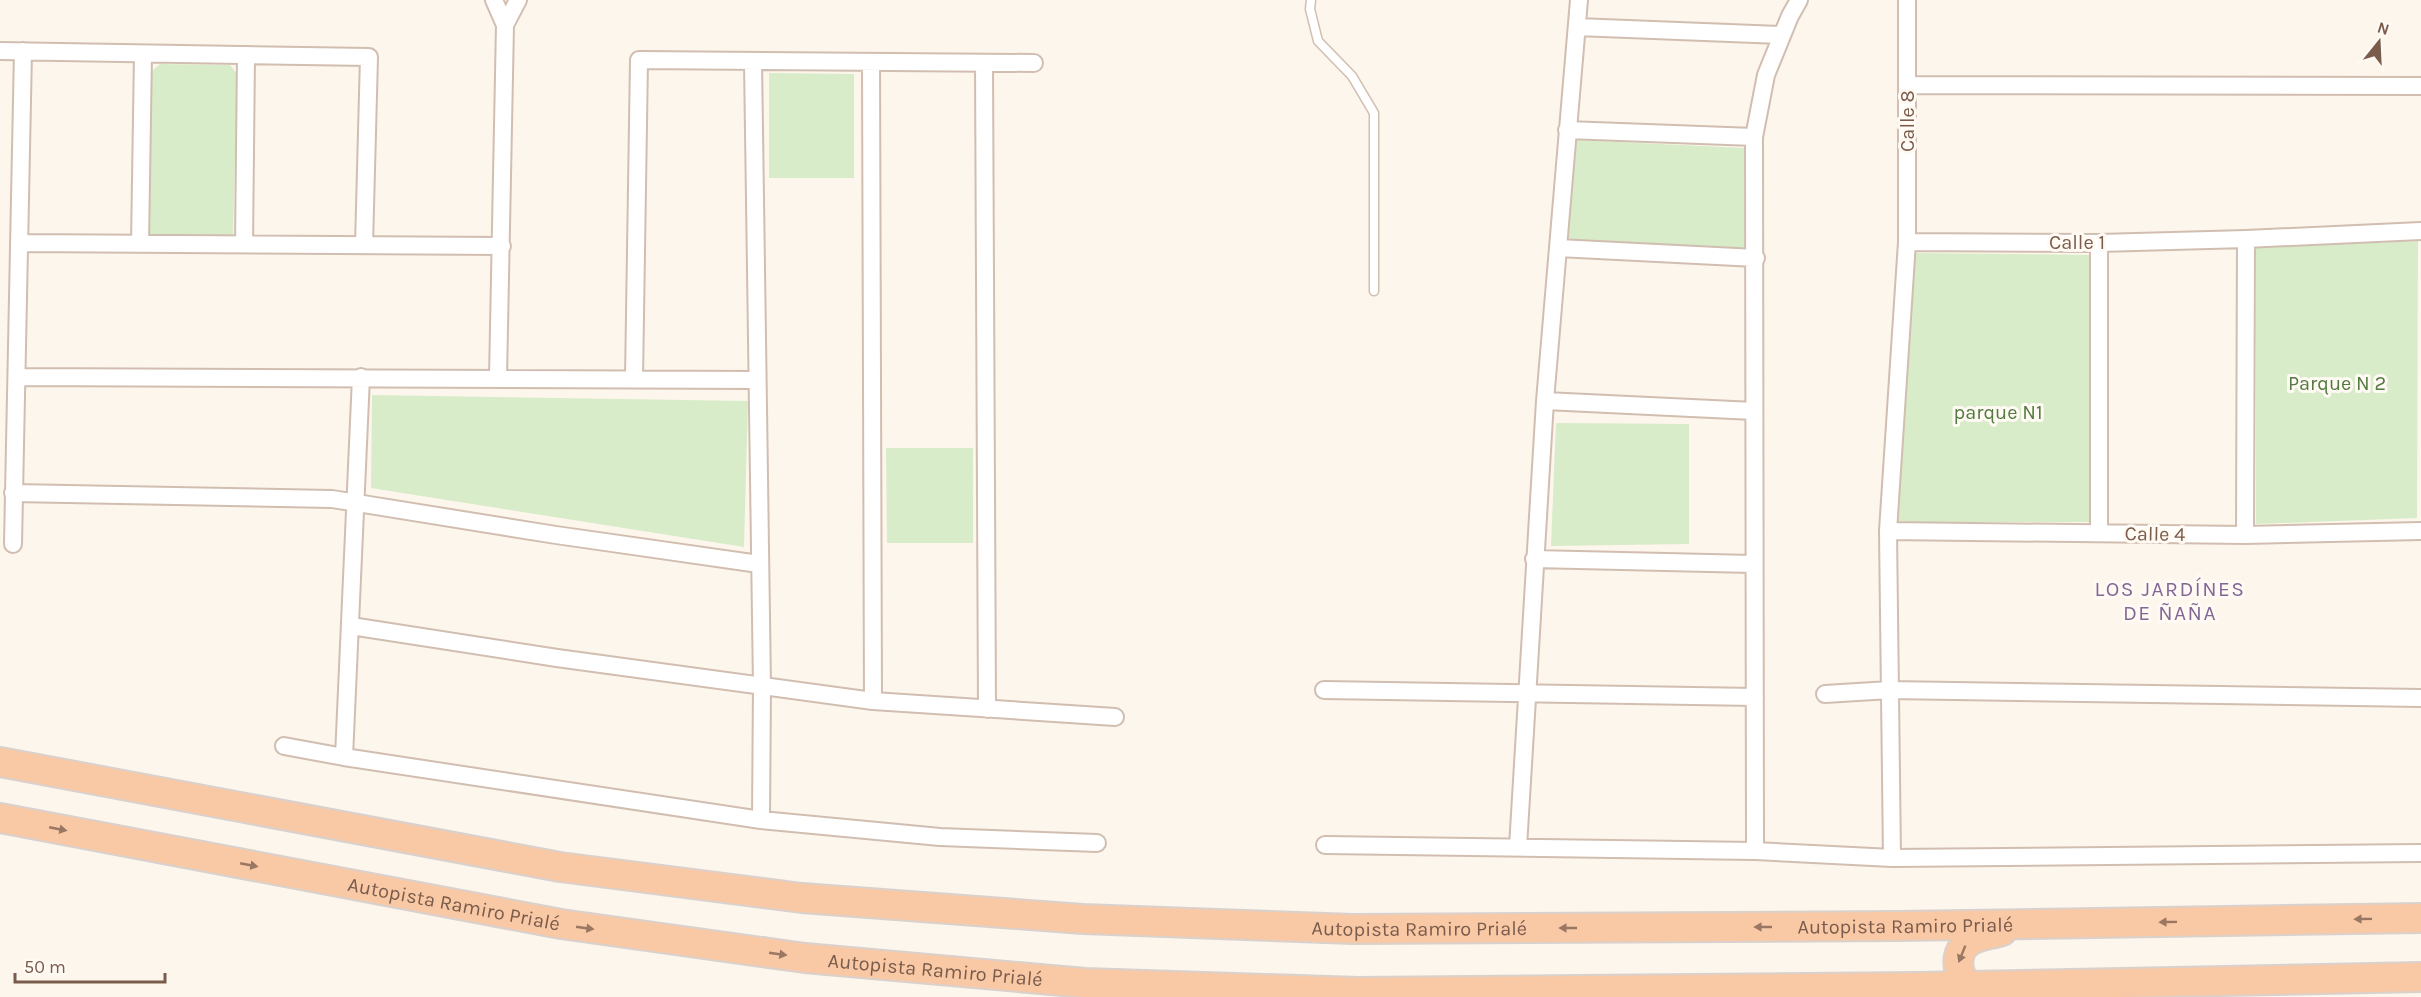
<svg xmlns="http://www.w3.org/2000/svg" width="2421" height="997" viewBox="0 0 2421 997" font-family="Karla,sans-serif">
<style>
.green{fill:#d8ecc9}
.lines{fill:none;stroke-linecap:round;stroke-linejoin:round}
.service-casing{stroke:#d1beb0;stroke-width:11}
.minor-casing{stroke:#d1beb0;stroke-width:20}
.trunk-casing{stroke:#dad1cd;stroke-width:32}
.service{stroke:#fff;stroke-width:8}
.minor{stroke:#fff;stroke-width:16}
.trunk{stroke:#f9c8a4;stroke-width:28}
.oneway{fill:#9a7763}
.labels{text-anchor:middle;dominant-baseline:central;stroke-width:6;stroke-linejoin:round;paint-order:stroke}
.street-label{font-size:20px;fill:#7a5c4d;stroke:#fffaf3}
.park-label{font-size:20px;fill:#537a41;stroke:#fffaf3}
.neighbourhood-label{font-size:21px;letter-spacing:1.5px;fill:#846695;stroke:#fffaf3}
</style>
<rect width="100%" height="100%" fill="#fdf6ec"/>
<!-- green -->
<path class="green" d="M160,64L230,65L237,74L233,237H150V73Z
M769,73L854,74V178H769Z
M1576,140L1744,148L1745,251L1567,240Z
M2418,241L2417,518L2256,524V248Z
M1914,253L2092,255L2091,522H1898Z
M372,395L748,401L744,547L371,488Z
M1556,423L1689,424V544L1551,546Z
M886,448H973V543H887Z"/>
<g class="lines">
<defs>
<path id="service" d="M1311,0L1310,9L1318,41L1352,76L1374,113V291"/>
<path id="minor" d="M494,0L505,25L498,378
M505,25L518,0
M1577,27L1782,35
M0,51L369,57L364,245
M753,61L762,686L761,820
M871,62L873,701
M984,63L987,709
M1907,85L2421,86
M1567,130L1754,137
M1907,242L2099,243L2246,239L2421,231
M20,243L502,246
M140,244L143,54
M244,244L246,55
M1558,248L1756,258
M17,377L757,380
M634,379L639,60L1034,63
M1545,401L1754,411
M13,493L332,499L556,535L759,564
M1888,531L2245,535L2421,531
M2099,533V243
M2245,535L2246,239
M13,544L23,51
M1534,559L1753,564
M351,626L557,658L873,701L1115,717
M1324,690L1755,697
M1825,694L1890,690L2421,698
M284,746L344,757L761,820L940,837L1097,843
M344,757L361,377
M1325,845L1755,851L1892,858L2421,853
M1518,847L1545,401L1579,0
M1755,851L1754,137L1766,75L1790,16L1799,0
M1892,858L1888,531L1907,242V0"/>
<g id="trunk">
<path id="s1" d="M0,762L560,867L802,898L1083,919L1353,929L1900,926L2421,918"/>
<path id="s2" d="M0,818L561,924L805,958L1085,983L1358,992L1917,987L2421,977"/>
<path d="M1969,986C1954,973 1954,947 1974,939C1982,935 1993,934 2002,931"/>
</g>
</defs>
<!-- service casing -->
<use href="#service" class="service-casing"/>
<!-- minor casing -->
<use href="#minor" class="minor-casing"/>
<!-- trunk casing -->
<use href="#trunk" class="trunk-casing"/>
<!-- service -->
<use href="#service" class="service"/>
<!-- minor -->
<use href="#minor" class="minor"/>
<!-- trunk -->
<use href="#trunk" class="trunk"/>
</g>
<!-- one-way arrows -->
<defs><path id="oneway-solid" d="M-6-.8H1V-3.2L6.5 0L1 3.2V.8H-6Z" transform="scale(1.5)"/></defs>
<g class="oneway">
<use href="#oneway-solid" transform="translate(58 829) rotate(11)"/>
<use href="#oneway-solid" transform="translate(249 865) rotate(11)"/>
<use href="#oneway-solid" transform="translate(2363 919) rotate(179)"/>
<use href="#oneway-solid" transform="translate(2168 922) rotate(179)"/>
<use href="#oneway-solid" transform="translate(1763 927) rotate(180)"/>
<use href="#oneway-solid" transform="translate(585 928) rotate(8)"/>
<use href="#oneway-solid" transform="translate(1568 928) rotate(180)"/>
<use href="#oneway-solid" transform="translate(778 954) rotate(8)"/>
<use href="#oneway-solid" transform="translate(1962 954) rotate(112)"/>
</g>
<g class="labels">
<!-- street labels -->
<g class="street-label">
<text transform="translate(1907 121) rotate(-90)">Calle 8</text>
<text x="2077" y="242">Calle 1</text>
<text transform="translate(2155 534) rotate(1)">Calle 4</text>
<text stroke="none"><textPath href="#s2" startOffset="462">Autopista Ramiro Prialé</textPath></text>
<text stroke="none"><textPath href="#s1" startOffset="1918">Autopista Ramiro Prialé</textPath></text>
<text stroke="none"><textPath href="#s1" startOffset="1432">Autopista Ramiro Prialé</textPath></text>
<text stroke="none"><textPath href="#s2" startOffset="948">Autopista Ramiro Prialé</textPath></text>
</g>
<!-- park labels -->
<g class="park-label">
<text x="2337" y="383">Parque N 2</text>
<text x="1998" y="412">parque N1</text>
</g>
<!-- neighbourhood labels -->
<g class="neighbourhood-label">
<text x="2170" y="589">LOS JARDÍNES<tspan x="2170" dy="24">DE ÑAÑA</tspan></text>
</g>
</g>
<!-- north arrow -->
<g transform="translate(2379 42) rotate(18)" stroke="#fffaf3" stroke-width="4.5" paint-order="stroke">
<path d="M0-4.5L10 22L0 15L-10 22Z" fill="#7a5c4d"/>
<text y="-9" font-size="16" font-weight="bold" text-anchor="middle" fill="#7a5c4d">N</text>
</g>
<!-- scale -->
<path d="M15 973v9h150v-9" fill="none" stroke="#7a5c4d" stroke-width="3"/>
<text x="24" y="973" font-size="18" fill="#7a5c4d" stroke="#fffaf3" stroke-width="4.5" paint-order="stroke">50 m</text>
</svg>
